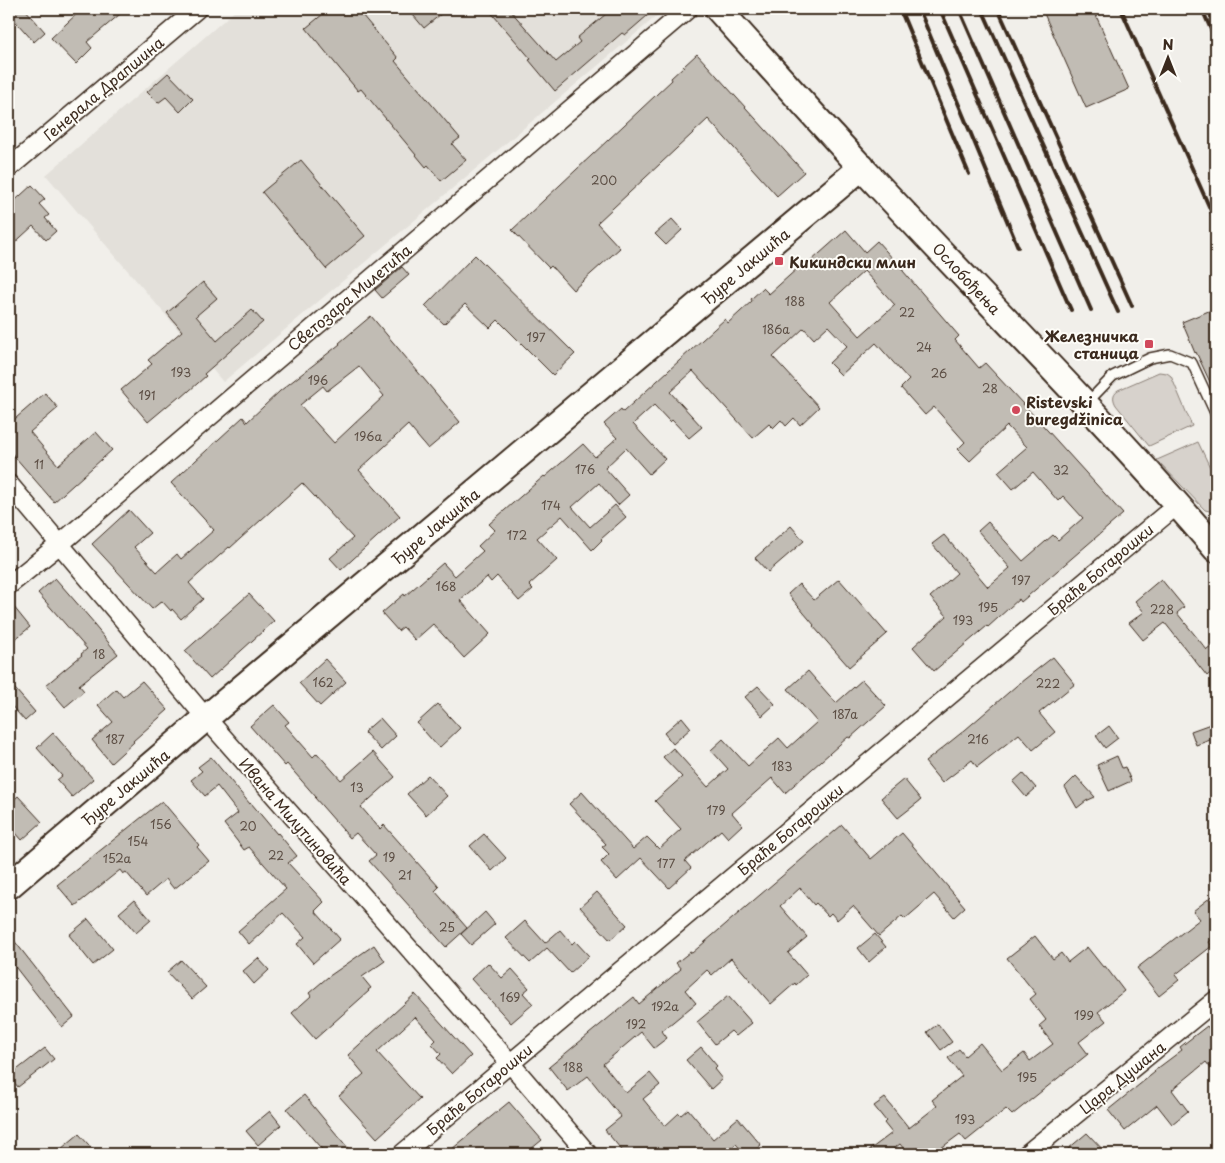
<svg xmlns="http://www.w3.org/2000/svg" width="1225" height="1163" viewBox="0 0 1225 1163" font-family="'Playpen Sans',sans-serif">
<style>
.built{fill:#e3e0da}
.green{fill:#d7d2cc;stroke:#897e75}
.building{fill:#c1bcb4;stroke:#3b2a1e;fill-rule:evenodd}
.lines{fill:none;stroke-linecap:round;stroke-linejoin:round}
.lane-casing{stroke:#3b2a1e;stroke-width:12}
.street-casing{stroke:#3b2a1e;stroke-width:21}
.secondary-casing{stroke:#3b2a1e;stroke-width:29}
.lane{stroke:#fdfcf7;stroke-width:9}
.street{stroke:#fdfcf7;stroke-width:18}
.secondary{stroke:#fdfcf7;stroke-width:25}
.rail{stroke:#3b2a1e;stroke-width:4}
.poi-dot{fill:#d1495b;stroke:#fdfcf7;stroke-width:2}
.labels{text-anchor:middle;dominant-baseline:central;stroke-width:4;stroke-linejoin:round;paint-order:stroke}
.number-label{font-size:12px;fill:#5c4e44}
.street-label{font-size:15px;fill:#3b2a1e;stroke:#fdfcf7}
.poi-label{font-size:15px;font-weight:bold;fill:#3b2a1e;stroke:#fdfcf7;text-anchor:start}
</style>
<rect width="100%" height="100%" fill="#f1efea"/>
<filter id="ink" filterUnits="userSpaceOnUse"><feTurbulence type="fractalNoise" baseFrequency=".02" numOctaves="2"/><feDisplacementMap in="SourceGraphic" scale="10" xChannelSelector="R" yChannelSelector="G"/><feConvolveMatrix kernelMatrix="1 2 1 2 8 2 1 2 1" color-interpolation-filters="sRGB"/></filter>
<g filter="url(#ink)">
<!-- built -->
<path class="built" d="M237,9H665L223,382L46,175Z"/>
<!-- green -->
<path class="green" d="M1159,372L1167,373L1171,376L1192,426L1149,446L1116,405C1113,400 1112,394 1118,390Z
M1198,442L1216,480V511L1215,512L1205,510L1157,460Z"/>
<!-- building -->
<path class="building" d="M9,9H25L45,32L34,42L9,14Z
M82,9H126L87,42L92,48L76,64L51,38Z
M329,9H357L398,58L395,61L460,138L452,144L466,160L441,181L428,165L426,167L361,89L358,91L306,28Z
M408,9H447L424,28Z
M488,9H509L556,62L580,42L577,38L612,9H655L625,35L622,33L555,91L529,60L531,59Z
M1042,9H1093L1129,89L1086,108Z
M697,54L804,172L777,196L708,119L597,223L620,248L573,290L551,266L549,268L512,230L672,80L671,78Z
M168,73L193,99L180,112L166,97L158,103L147,92Z
M301,160L365,236L326,269L262,192Z
M32,185L45,199L39,204L49,215L45,218L56,231L46,240L33,226L9,248V206Z
M672,219L682,230L666,245L655,234Z
M846,230L865,252L877,241L903,270V271L959,336L955,340L979,368L985,363L1048,431L1123,514L1021,602L1019,599L988,627L987,626L934,671L913,647L947,616L930,597L957,573L932,544L944,535L988,587L1010,568L978,531L988,522L1023,561L1053,535L1058,540L1083,518L1063,496L1058,501L1033,472L1013,489L998,472L1027,447L1007,426L970,461L958,449L965,442L934,407L925,415L901,388L909,380L876,343L841,375L829,363L847,346L828,326L814,339L804,328L773,357L819,407L800,425L794,418L786,426L781,420L773,428L769,424L753,438L693,371L670,392L702,427L689,438L672,420L670,422L654,405L633,424L665,459L649,474L626,448L605,468L629,495L618,505L599,483L572,507L590,527L615,505L626,517L601,539L602,540L592,550L562,516L537,538L557,560L529,585L533,589L519,601L497,576L491,582L487,577L460,600L490,634L464,658L433,624L415,640L403,627L398,631L382,613L404,594L405,596L443,563L455,576L483,551L478,546L495,530L489,524L544,476L545,477L583,444L595,457L617,438L604,424L621,409L623,412L725,319L728,323L752,301L751,299L763,288L769,294L799,267L801,270ZM864,271L895,305L860,336L830,302Z
M475,255L575,354L553,375L498,320L490,328L465,304L444,324L425,306Z
M402,267L409,275L382,298L375,290Z
M203,282L217,298L196,316L217,341L252,310L263,322L204,374L206,376L181,398L179,396L148,422L121,390L152,364L148,360L182,331L167,313Z
M1216,308V395L1196,352L1195,353L1182,322Z
M371,316L460,422L428,449L408,425L359,470L400,516L341,570L330,558L353,538L302,483L230,548L229,547L189,583L203,599L181,619L172,609L171,611L162,601L152,609L92,544L129,510L150,533L134,547L157,572L177,554L181,559L214,530L171,483L243,417L247,422L280,391L340,344L339,343ZM359,366L384,396L334,443L300,405L323,386L327,391Z
M45,393L58,408L30,432L58,465L96,432L112,450L54,502L9,450V424Z
M791,526L804,541L768,572L755,558Z
M55,578L95,624L94,625L118,654L79,685L84,691L65,707L46,685L82,655L81,654L87,649L38,593Z
M839,579L887,634L849,667L813,626L814,625L788,594L799,584L814,600Z
M1161,579L1184,607L1177,613L1207,650L1216,643V668L1207,676L1165,623L1143,640L1129,623L1144,612L1135,601Z
M249,594L274,621L210,679L185,651Z
M9,601L30,627L9,644Z
M1053,657L1075,684L1039,713L1055,732L1033,750L1019,734L977,767L972,760L942,783L925,762L965,730L1016,686Z
M325,659L346,682L320,706L299,683Z
M808,671L836,703L862,680L886,706L850,738L848,737L785,793L772,778L732,813L742,825L728,838L721,830L685,861L691,868L669,888L641,858L617,880L601,862L609,854L602,847L606,844L569,804L582,792L633,849L647,837L659,849L681,829L655,801L682,777L663,757L673,748L708,787L728,769L711,750L723,739L748,766L779,738L788,748L817,722L788,689Z
M142,681L168,710L133,741L134,742L111,763L92,740L113,722L98,705L116,689L123,697Z
M9,682L35,712L25,721L9,703Z
M758,686L775,704L762,716L745,697Z
M438,704L460,728L439,748L417,723Z
M274,705L289,722L285,725L313,757L317,753L341,780L373,752L395,777L361,807L380,829L384,825L439,887L435,891L467,928L446,947L369,861L376,855L356,833L350,838L315,798L316,797L287,764L285,766L250,726Z
M682,717L691,728L673,744L664,733Z
M380,718L396,736L381,750L364,732Z
M1216,722V738L1196,745L1191,731Z
M1109,726L1118,738L1105,748L1096,736Z
M53,733L93,779L72,797L57,780L62,776L37,748Z
M1117,756L1122,768L1125,767L1131,781L1109,791L1097,765Z
M211,757L250,804L251,803L277,834L278,833L297,856L288,863L324,902L315,911L340,939L313,963L297,944L305,937L283,913L249,944L238,931L286,889L249,847L244,850L224,824L238,813L217,786L205,796L191,780L202,771L198,767Z
M1023,773L1036,788L1026,797L1013,782Z
M428,775L447,796L426,815L407,794Z
M1076,776L1095,797L1086,801L1077,808L1065,787Z
M904,779L921,800L898,818L881,798Z
M18,796L42,822L22,840L9,825V804Z
M162,801L199,845L197,847L209,861L174,889L166,879L146,896L126,872L123,874L120,870L75,906L57,885Z
M842,825L871,859L902,833L965,907L954,917L934,894L905,919L902,916L879,936L853,906L837,920L831,913L828,916L816,903L814,905L800,888L780,906L807,937L788,953L807,975L796,985L795,983L771,1004L731,958L712,975L707,970L685,990L696,1003L662,1031L667,1038L654,1048L641,1032L603,1064L626,1093L650,1073L660,1085L643,1099L665,1126L679,1113L681,1115L688,1109L713,1139L738,1118L761,1145L750,1154H745L736,1144L725,1153L726,1154H625L605,1130L621,1117L588,1076L568,1091L549,1067L634,997L639,1004L681,969L676,963L690,952L692,953Z
M484,834L506,858L492,871L470,846Z
M597,892L627,925L610,940L580,907Z
M1216,893V936L1209,942L1212,946L1175,975L1179,980L1159,996L1137,968L1200,919L1193,911Z
M134,900L151,920L136,933L119,913Z
M485,912L495,924L471,945L461,934Z
M88,919L113,949L93,965L69,935Z
M525,921L545,943L560,930L572,944L575,941L589,956L570,973L547,948L530,963L506,938Z
M9,934L74,1017L62,1027L9,959Z
M875,934L886,947L869,962L858,948Z
M1035,936L1053,959L1061,953L1068,962L1087,947L1103,967L1105,966L1124,991L1098,1012L1106,1021L1079,1042L1088,1054L1012,1115L1006,1109L966,1141L960,1134L933,1154H908L900,1144L887,1154H864L892,1133L884,1123L886,1121L874,1106L885,1098L909,1128L937,1106L932,1100L962,1076L948,1058L959,1049L965,1056L980,1043L1002,1070L1024,1053L1030,1061L1053,1044L1039,1026L1046,1020L1030,999L1036,994L1007,958Z
M374,945L385,961L362,977L371,988L368,990L369,991L315,1039L292,1013L311,996L309,993L328,977Z
M258,958L269,970L254,984L243,971Z
M181,960L206,987L192,999L167,972Z
M488,963L502,978L512,969L529,988L523,993L533,1004L511,1023L471,979Z
M415,994L471,1056L452,1074L437,1058L441,1054L432,1044L436,1040L415,1017L377,1052L420,1099L377,1138L339,1096L364,1074L348,1055Z
M728,996L752,1023L736,1036L731,1031L715,1044L697,1022Z
M938,1024L952,1042L941,1050L927,1032Z
M1207,1026L1216,1038V1075L1206,1062L1172,1090L1188,1111L1172,1124L1157,1105L1125,1131L1108,1110L1155,1072L1154,1071L1182,1050L1180,1047Z
M701,1047L717,1066L714,1069L722,1079L711,1089L686,1060Z
M45,1048L54,1059L18,1087L9,1076Z
M304,1095L323,1118L353,1154H326L287,1109Z
M509,1102L542,1140L525,1154H446Z
M270,1111L281,1125L258,1145L246,1131Z
M1087,1133L1107,1154H1062Z
M79,1134L97,1154H55Z"/>
<g class="lines">
<defs>
<path id="lane" d="M1087,403L1113,376L1150,358L1170,354L1192,363L1216,415"/>
<path id="street" d="M9,168L197,9
M9,484L206,718L510,1063L588,1154
M9,585L60,544L688,9
M402,1154L1178,504
M1027,1154L1216,1000"/>
<path id="secondary" d="M718,9C766,62 813,115 862,168C980,295 1103,417 1216,549
M9,886L206,718L862,167"/>
</defs>
<!-- lane casing -->
<use href="#lane" class="lane-casing"/>
<!-- street casing -->
<use href="#street" class="street-casing"/>
<!-- secondary casing -->
<use href="#secondary" class="secondary-casing"/>
<!-- lane -->
<use href="#lane" class="lane"/>
<!-- street -->
<use href="#street" class="street"/>
<!-- secondary -->
<use href="#secondary" class="secondary"/>
<!-- rail -->
<path class="rail" d="M900,9L969,174
M919,9L1018,247
M940,9L1071,310
M959,9L1091,310
M982,9L1118,312
M998,9L1132,306
M1121,9L1216,222
M1202,9L1216,41"/>
</g>
</g>
<!-- markers -->
<g class="poi-dot">
<rect x="774" y="256" width="10" height="10" rx="2.5"/>
<rect x="1144" y="339" width="10" height="10" rx="2.5"/>
<circle cx="1016" cy="410" r="5"/>
</g>
<g class="labels">
<!-- number labels -->
<g class="number-label">
<text x="604" y="180">200</text>
<text x="795" y="301">188</text>
<text x="907" y="312">22</text>
<text x="776" y="329">186a</text>
<text x="536" y="337">197</text>
<text x="924" y="347">24</text>
<text x="181" y="372">193</text>
<text x="939" y="373">26</text>
<text x="318" y="380">196</text>
<text x="990" y="388">28</text>
<text x="147" y="395">191</text>
<text x="368" y="436">196a</text>
<text x="39" y="464">11</text>
<text x="585" y="469">176</text>
<text x="1061" y="470">32</text>
<text x="551" y="505">174</text>
<text x="517" y="535">172</text>
<text x="1021" y="580">197</text>
<text x="446" y="586">168</text>
<text x="988" y="607">195</text>
<text x="1162" y="609">228</text>
<text x="963" y="620">193</text>
<text x="99" y="654">18</text>
<text x="323" y="682">162</text>
<text x="1048" y="683">222</text>
<text x="845" y="714">187a</text>
<text x="115" y="739">187</text>
<text x="978" y="739">216</text>
<text x="782" y="766">183</text>
<text x="357" y="787">13</text>
<text x="716" y="810">179</text>
<text x="161" y="824">156</text>
<text x="248" y="826">20</text>
<text x="138" y="841">154</text>
<text x="276" y="855">22</text>
<text x="389" y="857">19</text>
<text x="117" y="858">152a</text>
<text x="666" y="863">177</text>
<text x="405" y="875">21</text>
<text x="447" y="927">25</text>
<text x="510" y="997">169</text>
<text x="665" y="1006">192a</text>
<text x="1084" y="1015">199</text>
<text x="636" y="1024">192</text>
<text x="573" y="1067">188</text>
<text x="1027" y="1077">195</text>
<text x="965" y="1119">193</text>
</g>
<!-- street labels -->
<g class="street-label">
<text transform="translate(103 88) rotate(-40)">Генерала Драпшина</text>
<text transform="translate(745 266) rotate(-40)">Ђуре Јакшића</text>
<text transform="translate(967 278) rotate(47)">Ослобођења</text>
<text transform="translate(349 297) rotate(-40)">Светозара Милетића</text>
<text transform="translate(435 526) rotate(-40)">Ђуре Јакшића</text>
<text transform="translate(1100 569) rotate(-40)">Браће Богарошки</text>
<text transform="translate(125 787) rotate(-40)">Ђуре Јакшића</text>
<text transform="translate(296 821) rotate(49)">Ивана Милутиновића</text>
<text transform="translate(790 829) rotate(-40)">Браће Богарошки</text>
<text transform="translate(1122 1077) rotate(-39)">Цара Душана</text>
<text transform="translate(479 1089) rotate(-40)">Браће Богарошки</text>
</g>
<!-- poi labels -->
<g class="poi-label">
<text x="789" y="261">Кикиндски млин</text>
<text x="1139" y="335" text-anchor="end">Железничка<tspan x="1139" dy="17">станица</tspan></text>
<text x="1026" y="401">Ristevski<tspan x="1026" dy="17">buregdžinica</tspan></text>
</g>
</g>
<!-- margin -->
<rect width="1225" height="1163" fill="none" stroke="#fdfcf7" stroke-width="30"/>
<rect x="15" y="15" width="1195" height="1133" fill="none" stroke="#3b2a1e" stroke-width="2" filter="url(#ink)"/>
<!-- north arrow -->
<g transform="translate(1168 58)" stroke="#fdfcf7" stroke-width="4" paint-order="stroke">
<path d="M0-4L9 19L0 12L-9 19Z" fill="#3b2a1e"/>
<text y="-8" font-size="14" font-weight="bold" text-anchor="middle" fill="#3b2a1e">N</text>
</g>
</svg>
